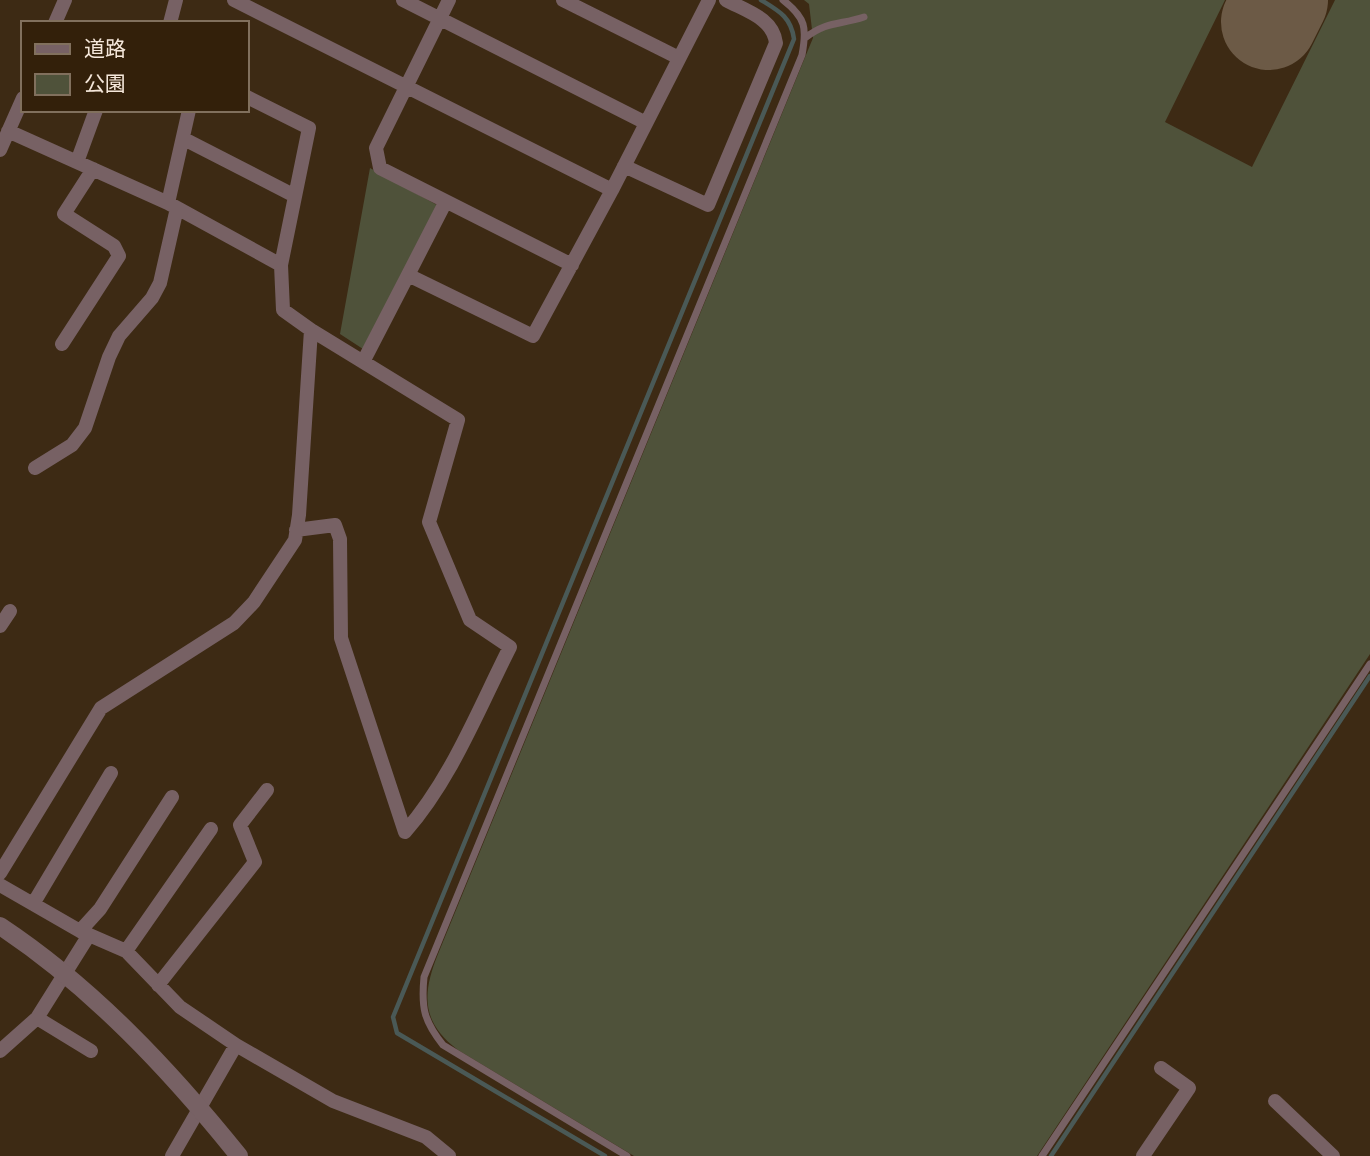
<svg xmlns="http://www.w3.org/2000/svg" width="1370" height="1156" viewBox="0 0 1370 1156" font-family="'Sofia Sans Condensed','Noto Sans JP',sans-serif">
<style>
.green{fill:#4f523a}
.lines{fill:none;stroke-linecap:round;stroke-linejoin:round}
.stream{stroke:#4a5956;stroke-width:4.5}
.runway{stroke:#6c5a46;stroke-width:96}
.service{stroke:#776164;stroke-width:7}
.minor{stroke:#776164;stroke-width:14}
.tertiary{stroke:#776164;stroke-width:18}
</style>
<rect width="100%" height="100%" fill="#3d2a14"/>
<!-- green -->
<path class="green" d="M804,0H1225L1165,122L1252,167L1335,0H1370V654L1037,1156H634L458,1050C421,1022 422,994 438,954L808,50L813,38L809,4Z
M370,168L437,205L363,349L340,334Z"/>
<g class="lines">
<!-- stream -->
<path class="stream" d="M605,1156L397,1033L393,1017L794,39C791,17 779,11 761,0
M1051,1156L1370,676"/>
<!-- runway -->
<path class="runway" d="M1269,22L1280,0"/>
<!-- service -->
<path class="service" d="M805,38C827,21 840,25 864,17
M627,1156L443,1045C424,1021 421,1008 424,977L802,55C807,28 806,18 783,0
M1042,1156L1370,664"/>
<!-- minor -->
<path class="minor" d="M234,0L612,190
M403,0L646,123
M449,0L376,148L380,168L572,265
M563,0L679,58
M55,23L65,0
M170,23L176,0
M247,97L309,128L281,265L283,310L311,330L458,420L429,522L470,620L510,647C478,710 452,778 405,832
M8,131L168,203L281,265
M184,139L295,196
M0,150L23,98
M77,162L96,110
M624,166L708,205L776,43C773,18 746,11 726,0
M168,203L189,110
M408,275L445,203
M62,344L119,256L114,246L64,214L93,169
M363,362L408,275L533,336L612,190L709,0
M35,468L72,445L85,428L109,357L119,336L152,298L160,283L177,208
M296,530L335,525L340,539L341,638L405,832
M0,626L10,611
M0,873L101,708L234,623L254,602L295,540L299,515L311,330
M0,885L80,931L126,951L180,1007L236,1045L333,1101L426,1137L449,1156
M33,904L111,773
M80,931L100,909L172,797
M126,951L211,829
M158,985L255,862L240,825L267,790
M37,1018L91,1051
M0,1051L37,1018L89,935
M1275,1101L1333,1156
M172,1156L236,1045
M1143,1156L1189,1088L1161,1068"/>
<!-- tertiary -->
<path class="tertiary" d="M0,926C92,987 170,1070 239,1156"/>
</g>
<!-- legend -->
<rect x="21" y="21" width="228" height="91" fill="#33200a" stroke="#81705d" stroke-width="2"/>
<rect x="35" y="44" width="35" height="10" fill="#776164" stroke="#81705d" stroke-width="2"/>
<text x="84" y="56" font-size="21" fill="#f5e7da">道路</text>
<rect x="35" y="74" width="35" height="21" fill="#4f523a" stroke="#81705d" stroke-width="2"/>
<text x="84" y="91" font-size="21" fill="#f5e7da">公園</text>
</svg>
